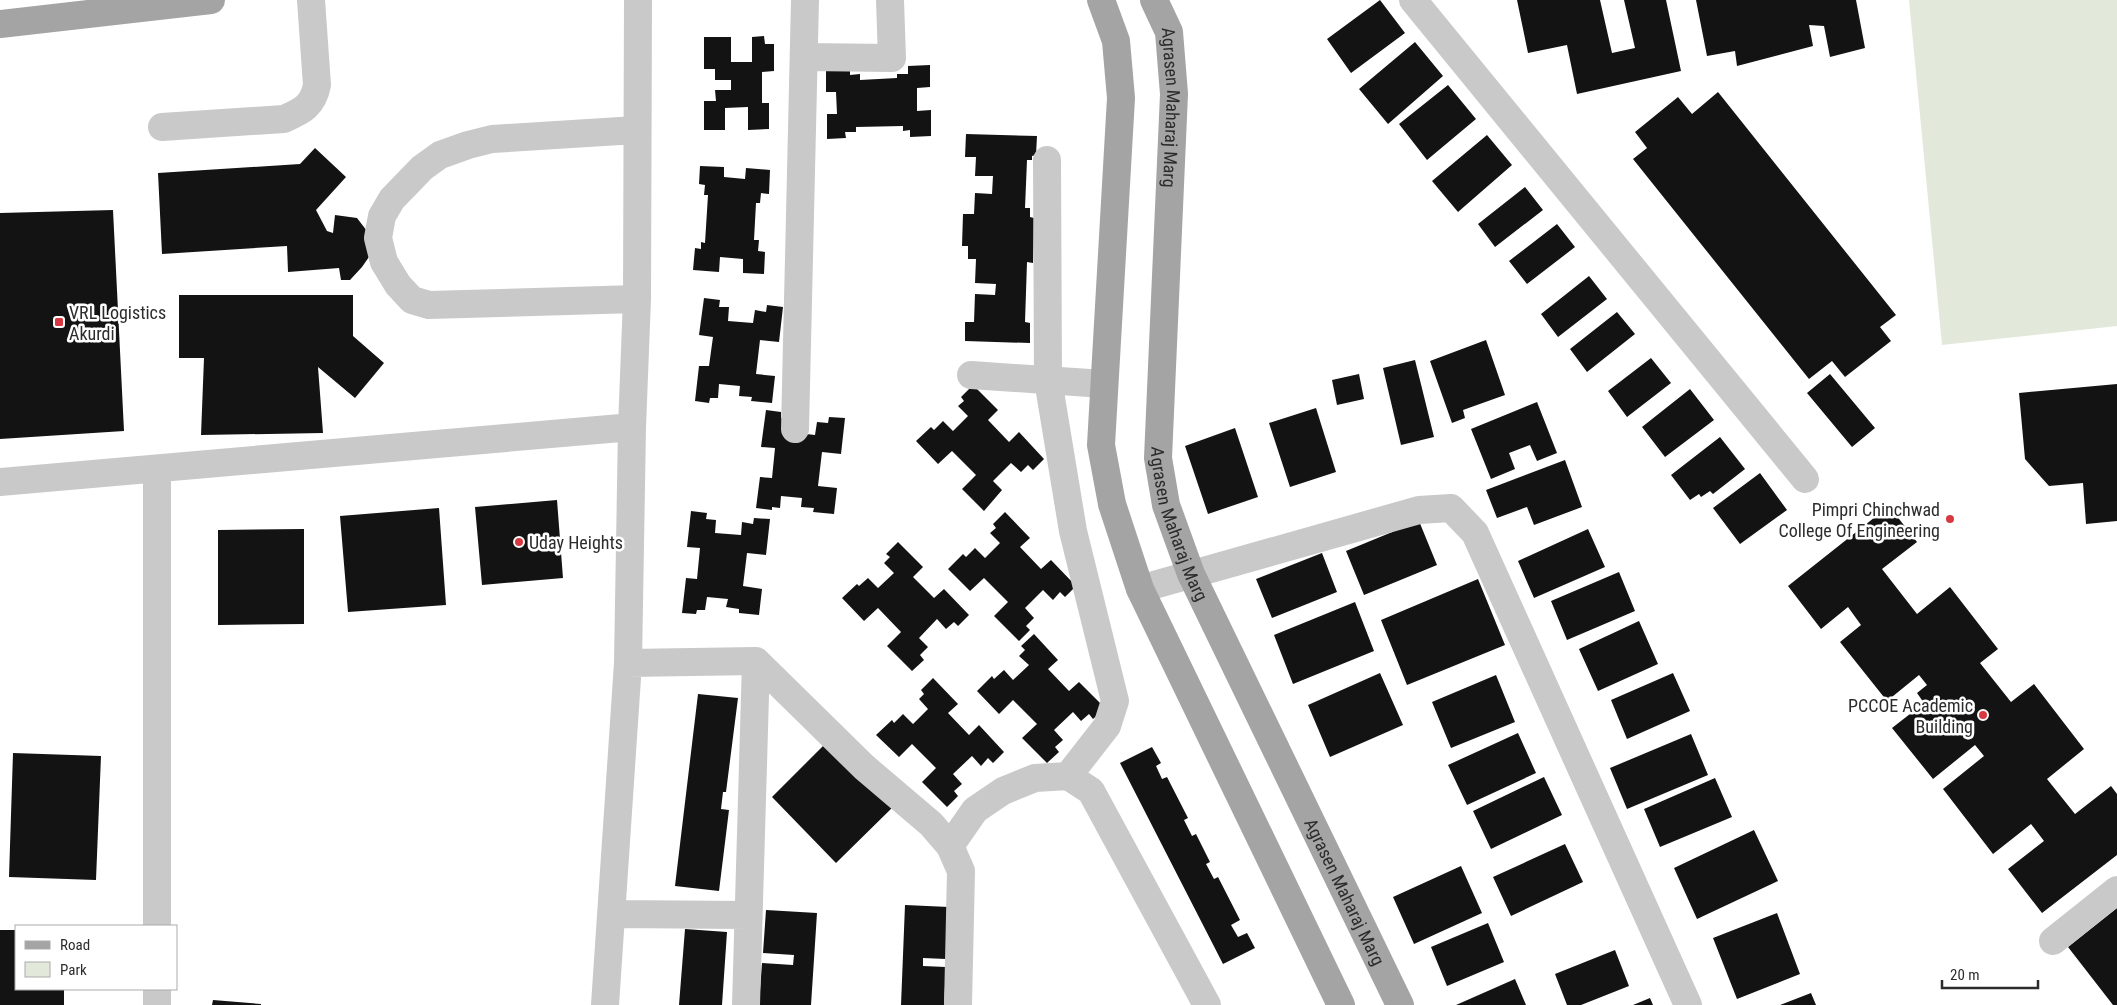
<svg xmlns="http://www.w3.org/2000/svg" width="2117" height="1005" viewBox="0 0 2117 1005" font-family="'Roboto Condensed',sans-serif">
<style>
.green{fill:#e2e9da}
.building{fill:#131313}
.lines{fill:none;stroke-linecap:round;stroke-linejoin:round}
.minor{stroke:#c9c9c9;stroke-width:28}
.major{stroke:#a4a4a4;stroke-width:28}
.poi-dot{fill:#d83940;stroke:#fff;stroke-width:2}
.labels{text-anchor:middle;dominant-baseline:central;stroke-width:5;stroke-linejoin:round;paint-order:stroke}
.street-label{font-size:18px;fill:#2c2c2c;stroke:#fff}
.poi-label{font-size:18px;fill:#2c2c2c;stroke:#fff;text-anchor:start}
</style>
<rect width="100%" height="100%" fill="#fff"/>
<!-- green -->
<path class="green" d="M1909,0H2117V326L1942,345Z"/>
<!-- building -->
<path class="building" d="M1380,0L1405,33L1351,73L1327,39Z
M1517,0H1600L1612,53L1635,48L1624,0H1666L1681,71L1577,94L1567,45L1528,53Z
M1696,0H1856L1865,48L1830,57L1824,26L1809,25L1813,46L1737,66L1735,51L1707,56Z
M764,36L765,44H774V71L762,72V103H769V129L748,130V107L725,108V130H704V101H716L715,90H731V80H715V69H704V37H731V62H752V37Z
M1415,42L1443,76L1388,124L1359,89Z
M930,65V87L917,88V111L931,110V136L910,137V130L903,131V126L856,127V132H845L846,138L827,139V114H837L836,92H826V68H850V75L860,74V80L897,78V74H908V66Z
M1448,85L1476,119L1427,160L1399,124Z
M1718,92L1896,315L1880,327L1891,341L1845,377L1832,361L1809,379L1633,159L1647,148L1635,132L1678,97L1692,114Z
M966,134L1037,136L1036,155L1032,156V160H1027L1025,208H1030V217L1034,218L1033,263L1027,262L1025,322L1030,323V343L965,341V322H974L975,294L995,295L996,284L975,283L976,259H968V246H962L963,214H974L975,193L992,194L993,176H975L976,157H965Z
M1487,135L1512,165L1458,212L1432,181Z
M315,148L346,177L316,210L327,231L333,233L335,215L357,218L370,235L371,254L362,267L350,280H341L339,268L288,272L287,246L162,254L158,173L300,164Z
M700,166L724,167V177L745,179L746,168L770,170L769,194L761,193L760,203H756L754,240H759L758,251L765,252L764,274L743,273V259L720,257L719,272L693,270L695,248L701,249V242L705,243L708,195H704L705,185L699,184Z
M1525,187L1543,210L1495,247L1478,224Z
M113,210L124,431L0,439V213Z
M1557,224L1575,247L1527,284L1509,261Z
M1589,276L1607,299L1558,337L1541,314Z
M179,295H353V336L384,363L355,398L318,367L323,433L201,435L204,358H179Z
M704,298L720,300L719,307H729L728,321L753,323L755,310L766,312L767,305L783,307L779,342L760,340L756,374L775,376L772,403L751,401L752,397L739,396L740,386L719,384L718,398H710L709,403L695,401L699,366H709L713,337L699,335Z
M1617,312L1635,334L1587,372L1570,349Z
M1486,340L1505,395L1463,410L1465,418L1452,423L1430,361Z
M1651,358L1671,383L1627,417L1608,391Z
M1415,360L1434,437L1401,445L1383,368Z
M1359,374L1364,399L1337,405L1332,380Z
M1830,374L1875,428L1852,447L1807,393Z
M2117,384V521L2086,524L2083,483L2049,486L2025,459L2019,393Z
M973,385L998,410L988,420L1009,442L1019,432L1044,459L1033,470L1028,465L1021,472L1011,463L993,481L1002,490L984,511L962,489L976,475L952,451L938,464L916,441L931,427L934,430L943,421L953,431L968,416L958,406L964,401L961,397Z
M1690,389L1714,420L1665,457L1642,427Z
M1537,402L1557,453L1537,461L1530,445L1509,453L1515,469L1491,479L1471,429Z
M1316,408L1336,472L1290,487L1269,423Z
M766,410L781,412V418L791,419L789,432L815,435L817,422L828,423L829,417L845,418L841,454L822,452L818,486L837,488L834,514L813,512L814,508L801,507L802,498L781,496L780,508L772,507V510L756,508L760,477L772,478L775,448L761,447Z
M1235,428L1258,497L1208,514L1185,446Z
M1720,437L1745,469L1713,494L1710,491L1701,497L1699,494L1690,500L1671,475Z
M1565,460L1582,507L1534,525L1527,507L1497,518L1486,490Z
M1760,473L1787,510L1740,544L1713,508Z
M557,500L563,578L482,585L475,507Z
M1889,506L1917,542L1882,569L1917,614L1950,587L1998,649L1980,663L2011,702L2034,684L2084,749L2047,779L2075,814L2111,786L2117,794V855L2042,913L2008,869L2044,841L2031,824L1993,854L1943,789L1984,756L1975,745L1933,779L1892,728L1924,703L1917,693L1927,685L1919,675L1887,701L1840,642L1861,625L1848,607L1821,629L1788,586Z
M439,508L446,605L348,612L340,516Z
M691,511L707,513L706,519L716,520L715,533L741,535L742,522L753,524L754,518L770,519L766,555L747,553L743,586L762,589L759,615L739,613V609L726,607L728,599L707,597L705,610H697L696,614L682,613L686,578L697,579L700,548L687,547Z
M1005,512L1030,538L1020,547L1041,569L1051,560L1076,586L1065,597L1060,592L1053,600L1043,590L1025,608L1034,618L1026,626L1030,630L1019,641L994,616L1008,602L984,578L970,591L948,569L963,554L966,557L975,548L985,558L1000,543L990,533L996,528L993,524Z
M1419,521L1437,565L1364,595L1346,551Z
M304,529V624L218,625V530Z
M1588,529L1605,567L1534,598L1518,561Z
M898,542L923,567L913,577L934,598L944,589L969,615L958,626L954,622L946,629L937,619L919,638L928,647L920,655L924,660L912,671L887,646L901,632L878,608L864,621L842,598L857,584L859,586L868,578L878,588L894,573L884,563L890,557L886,554Z
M1322,553L1337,592L1272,618L1256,579Z
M1619,572L1635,611L1567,640L1551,601Z
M1478,579L1505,645L1407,685L1381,620Z
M1355,602L1374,651L1293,684L1274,635Z
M1639,621L1658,664L1598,691L1579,649Z
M1034,634L1058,660L1048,669L1069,691L1079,682L1105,708L1093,719L1089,714L1081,721L1073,712L1054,730L1063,740L1055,747L1059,752L1047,763L1022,738L1037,724L1013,700L999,714L977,691L992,676L994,679L1004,670L1013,680L1029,665L1019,656L1025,650L1021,646Z
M1380,673L1403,725L1330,757L1308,705Z
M1673,673L1690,711L1627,739L1611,700Z
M1496,675L1515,722L1451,748L1432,702Z
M933,678L958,704L948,713L969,735L979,725L1004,752L993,763L988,758L981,766L972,756L953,774L962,784L954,791L958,796L947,807L922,782L936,768L912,744L899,757L876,735L892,720L894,723L903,714L913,724L928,709L919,699L924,694L921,690Z
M698,694L738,698L726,792H723L721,809L729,810L719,891L675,886Z
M1518,733L1536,773L1467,805L1448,765Z
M1691,734L1708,775L1627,809L1610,768Z
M830,739L895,805L836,863L772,797Z
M1152,747L1161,763L1156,766L1162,779L1167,777L1188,818L1184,820L1192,836L1196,834L1210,862L1206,864L1214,879L1218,877L1240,920L1231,925L1238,937L1247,933L1255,948L1223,964L1120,763Z
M13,753L101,756L96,880L9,877Z
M1544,777L1562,815L1491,849L1473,811Z
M1715,778L1732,817L1660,847L1644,809Z
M1754,830L1778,881L1697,919L1674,868Z
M1565,844L1583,882L1511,916L1493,877Z
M1461,866L1482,913L1414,944L1393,897Z
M905,905L949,907L946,959L923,958V966L946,967L944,1005H901Z
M2117,908V1005H2113L2068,947Z
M766,910L817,913L811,1005H759L762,963L793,965L794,955L763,953Z
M1777,913L1800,974L1737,999L1713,938Z
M1488,923L1504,962L1447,986L1431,947Z
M685,929L727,932L722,1005H679Z
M0,930H16V989H64V1005H0Z
M1615,950L1629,986L1581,1005H1567L1555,974Z
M1515,979L1526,1005H1456Z
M1811,993L1816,1005H1780Z
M1650,998L1653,1005H1633Z
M213,1000L261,1004V1005H212Z"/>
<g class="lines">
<!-- minor -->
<path class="minor" d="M1413,0L1805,479
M804,57L892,58L890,0
M162,127L284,119C302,111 313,106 317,85L311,0
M636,130L492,139L468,145L440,155L422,168L392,199L382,216L378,238L384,262L398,285L412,300L429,305L637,299
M1047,160L1048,380L1073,531L1115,701L1107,726L1068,776
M971,375L1104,384
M795,429L805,0
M157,470V926
M0,482L632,427
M1140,589L1419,510L1451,508L1475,533L1688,1005
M628,663L756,661L864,767L931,824L950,846L961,871L958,1005
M950,846L975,810L1003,791L1035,778L1068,776L1091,791L1207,1005
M611,914L748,915
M2053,941L2117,890
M157,989V1005
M605,1005L628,663L632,427L637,299L638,0
M746,1005L756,661"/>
<!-- major -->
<g class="major">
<path d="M1101,0L1116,41L1121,98L1101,445L1112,504L1140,589L1341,1005"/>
<path id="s1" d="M1154,0L1169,32L1174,94L1158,458L1166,505L1191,574L1400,1005"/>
<path d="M0,24L211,0"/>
</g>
</g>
<!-- markers -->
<g class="poi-dot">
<rect x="54" y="317" width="10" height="10" rx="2.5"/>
<circle cx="1950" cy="519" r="5"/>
<circle cx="519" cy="542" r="5"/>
<circle cx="1983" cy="715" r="5"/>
</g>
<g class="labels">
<!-- street labels -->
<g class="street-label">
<text stroke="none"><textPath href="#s1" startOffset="111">Agrasen Maharaj Marg</textPath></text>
<text stroke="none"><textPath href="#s1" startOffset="531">Agrasen Maharaj Marg</textPath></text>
<text stroke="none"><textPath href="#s1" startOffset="936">Agrasen Maharaj Marg</textPath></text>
</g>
<!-- poi labels -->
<g class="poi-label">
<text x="69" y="312">VRL Logistics<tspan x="69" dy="21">Akurdi</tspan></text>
<text x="1940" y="509" text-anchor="end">Pimpri Chinchwad<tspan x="1940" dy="21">College Of Engineering</tspan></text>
<text x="529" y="542">Uday Heights</text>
<text x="1973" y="705" text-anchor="end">PCCOE Academic<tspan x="1973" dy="21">Building</tspan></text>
</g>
</g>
<!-- legend -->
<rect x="15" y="925" width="162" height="65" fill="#ffffff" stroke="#ababab"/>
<rect x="25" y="941" width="25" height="8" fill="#a4a4a4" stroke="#ababab"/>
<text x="60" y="950" font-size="15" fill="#2c2c2c">Road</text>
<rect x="25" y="962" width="25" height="15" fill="#e2e9da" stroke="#ababab"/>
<text x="60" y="975" font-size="15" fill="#2c2c2c">Park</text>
<!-- scale -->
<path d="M1942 980v8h96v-8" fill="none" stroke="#2c2c2c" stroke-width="2.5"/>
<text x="1950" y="980" font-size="15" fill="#2c2c2c" stroke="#ffffff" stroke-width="4" paint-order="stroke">20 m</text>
</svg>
